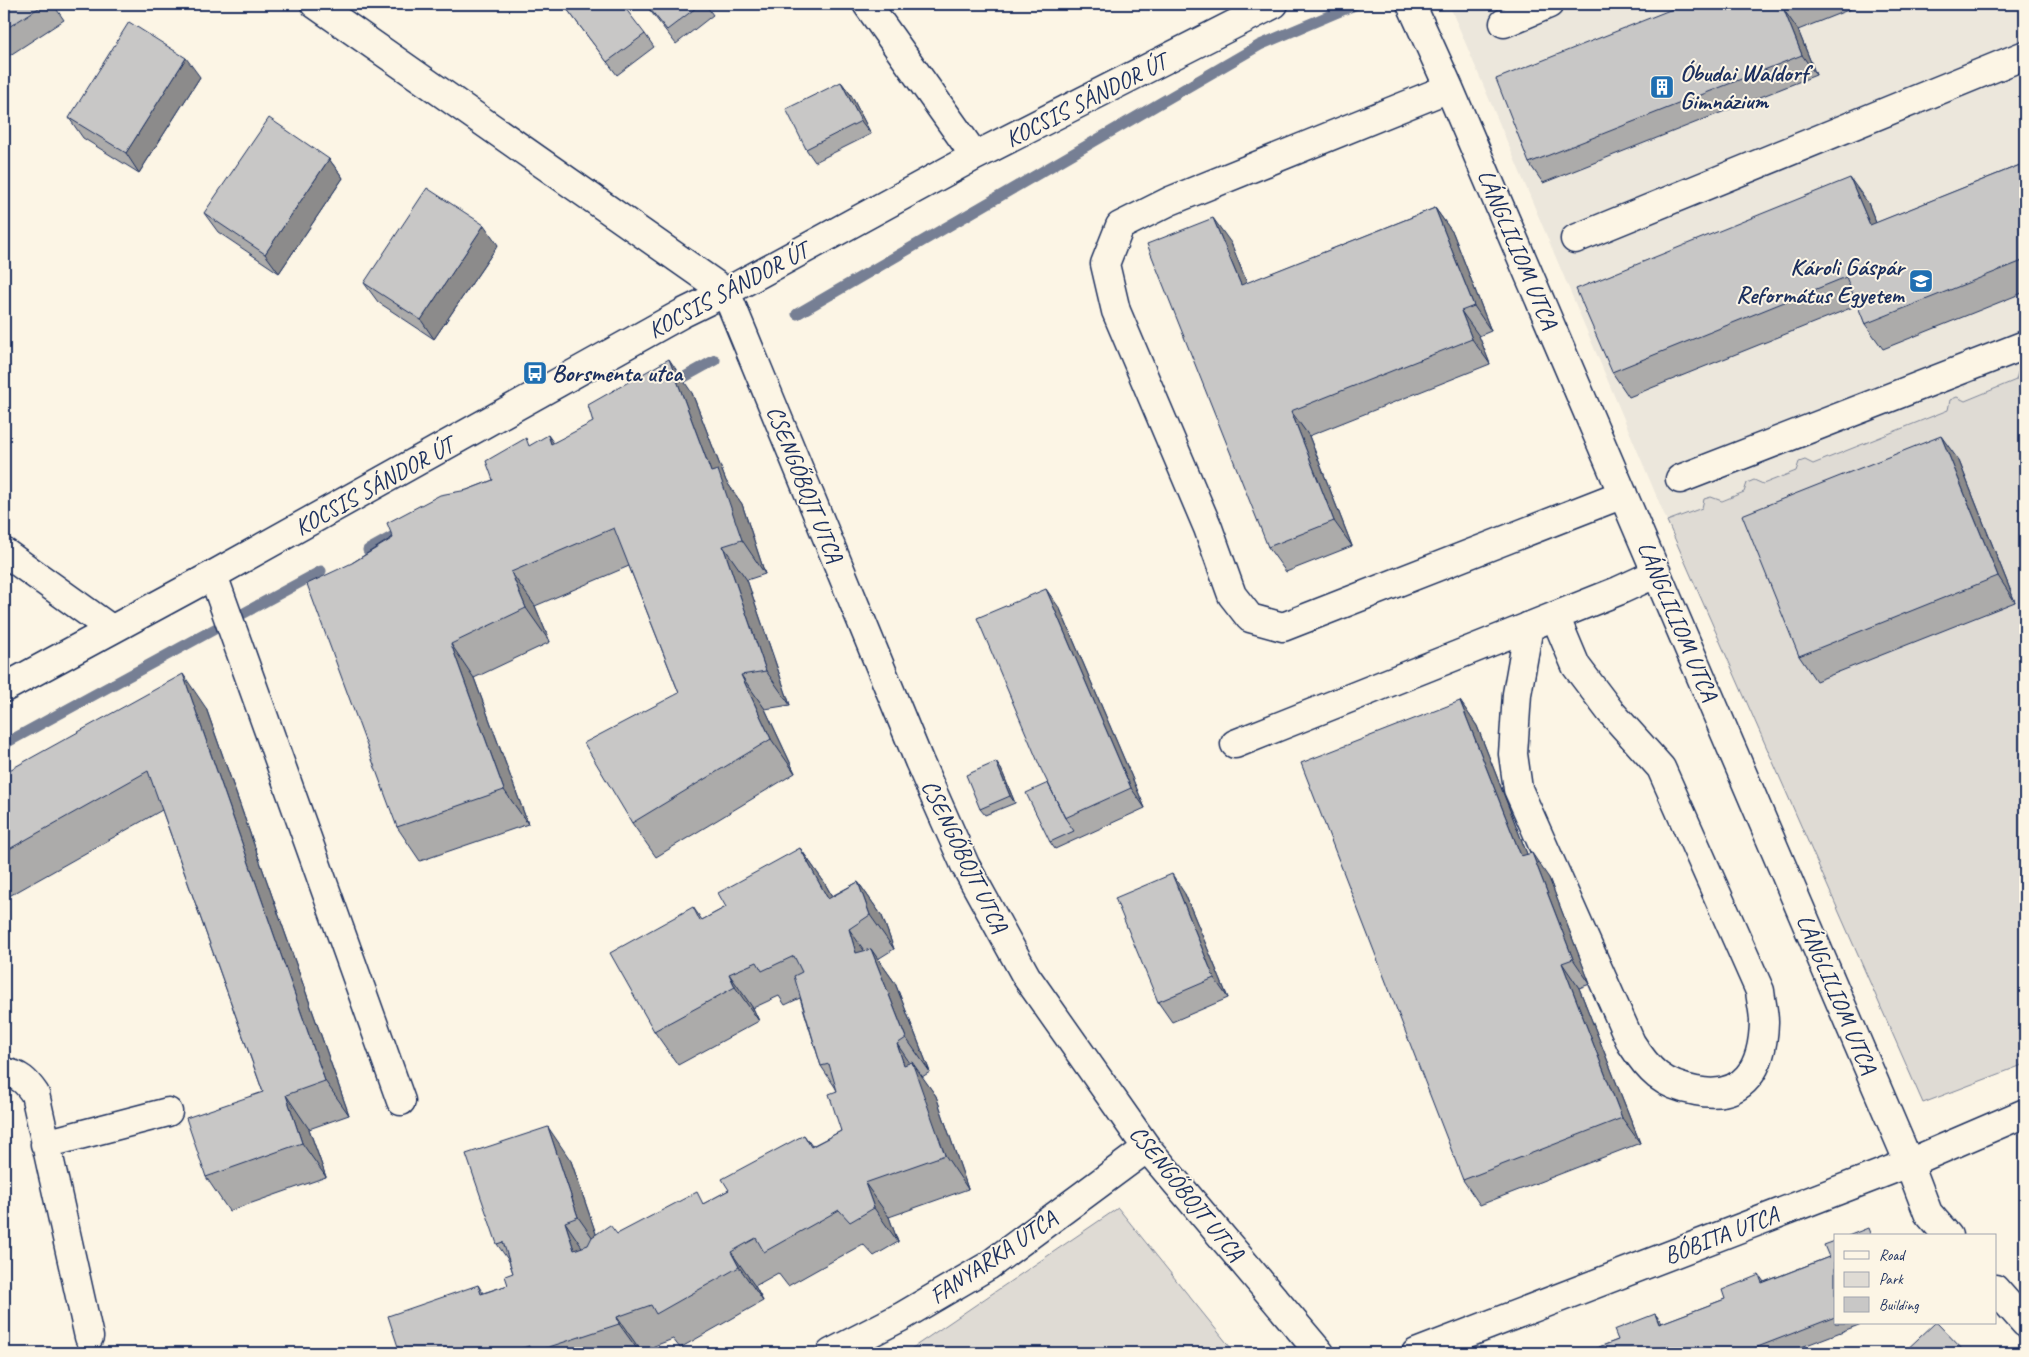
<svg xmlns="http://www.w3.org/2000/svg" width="2029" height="1357" viewBox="0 0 2029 1357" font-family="Caveat,sans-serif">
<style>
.built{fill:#ece7dc}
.green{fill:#dfdbd4;stroke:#7d8599}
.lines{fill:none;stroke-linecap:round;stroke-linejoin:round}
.stream{stroke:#767f94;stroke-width:11}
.minor-casing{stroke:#1b2f5e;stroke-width:31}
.minor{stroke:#fcf5e5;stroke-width:28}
.wall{fill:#acabaa;stroke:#1b2f5e}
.shaded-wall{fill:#8c8b8b;stroke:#1b2f5e}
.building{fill:#c8c7c6;stroke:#1b2f5e}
.labels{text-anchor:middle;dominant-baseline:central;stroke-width:4;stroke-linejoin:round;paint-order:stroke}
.poi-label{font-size:24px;font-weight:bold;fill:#1b2f5e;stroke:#fcf5e5;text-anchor:start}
.street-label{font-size:24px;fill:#1b2f5e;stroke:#fcf5e5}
</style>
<rect width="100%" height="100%" fill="#fcf5e5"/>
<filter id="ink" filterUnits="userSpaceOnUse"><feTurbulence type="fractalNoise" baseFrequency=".02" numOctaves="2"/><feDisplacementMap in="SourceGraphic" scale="10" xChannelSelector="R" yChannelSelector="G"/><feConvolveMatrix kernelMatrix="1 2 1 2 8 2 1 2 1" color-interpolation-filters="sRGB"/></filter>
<g filter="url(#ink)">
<!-- built -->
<path class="built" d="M1449,4H2025V370L2018,372L2016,380L1965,401L1950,400L1948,410L1813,464L1804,460L1799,462L1796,471L1763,484L1754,480L1744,492L1667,521Z"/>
<!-- green -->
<path class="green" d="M2025,370V1064L1923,1103L1667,521L1702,508L1704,499L1711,497L1722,501L1744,492L1747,483L1754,480L1763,484L1796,471L1799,462L1805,460L1813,464L1948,410L1950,400L1957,397L1965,401L2016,380L2018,372Z
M1118,1208L1235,1353H905Z"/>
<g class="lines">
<!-- stream -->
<path class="stream" d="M797,314L1260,45L1357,4
M670,385L715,360
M368,550L406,529
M4,744L321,571"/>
<defs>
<path id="minor" d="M315,4L726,292L919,761L965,865L1026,976L1147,1148L1320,1353
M867,4L975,156
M1411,4L1449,88L1909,1163L1928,1213L1948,1236
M1504,23L1549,4
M1449,88L1170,201L1120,226L1105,264L1116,311L1208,528L1232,595L1250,618L1283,627L1623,494
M1575,239L2025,55
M1680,479L2025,345
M4,552L111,629
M213,575L401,1101
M1529,626L1517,694L1513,754L1518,789L1631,1043C1649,1071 1662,1085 1696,1091C1745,1101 1763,1066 1764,1022C1764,1012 1761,1001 1760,991L1661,768L1610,711L1576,666L1555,616
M4,688L213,575L683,313L726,292L975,156L1274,4
M1235,744L1618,591L1657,573
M4,1072C20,1075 26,1081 35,1094L89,1337
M45,1144L168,1112
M1995,1289L2025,1323
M831,1353L901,1317L988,1266L1147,1148
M1416,1353L1909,1163L2025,1113"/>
</defs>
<!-- minor casing -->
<use href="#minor" class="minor-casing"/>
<!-- minor -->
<use href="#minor" class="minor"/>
</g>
<!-- wall -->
<path class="wall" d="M4,4H53L64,20L4,59Z
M645,4H705L713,15L676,44Z
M1685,4H1863L1798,30L1816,75L1543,183L1529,163Z
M564,5L645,34L654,47L617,75Z
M200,77L139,173L83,138L69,118Z
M841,82L851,95L871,134L815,162L806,149Z
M329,159L343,178L279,273L218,232L204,213Z
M2025,163V292L1883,349L1865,324L1858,305L1629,397L1612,372L1868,203L1876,223Z
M1435,208L1453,233L1491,331L1479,336L1490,364L1309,436L1352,546L1286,572L1268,547L1231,243L1247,283Z
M498,245L434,339L378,302L364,283Z
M692,393L726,481L742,504L765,574L747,580L790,705L765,709L795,773L656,857L632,823L679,693L629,566L535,606L550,642L474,678L528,824L420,861L397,827L352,563L467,490L493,480L531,445L553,443Z
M1959,461L2015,602L1816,681L1799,656Z
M1060,609L1145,808L1055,849L1050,842L1048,783Z
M1460,701L1477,726L1527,854L1549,878L1590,984L1579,988L1640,1143L1480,1205L1463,1180Z
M206,708L349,1115L309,1129L326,1177L229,1211L206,1177L263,1092L162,810L4,899V773Z
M1001,769L1015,803L985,815L980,809Z
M800,848L824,882L832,896L858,882L882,916L894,949L878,959L895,983L930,1072L922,1077L936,1096L968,1189L889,1217L898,1242L874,1256L863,1244L788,1286L778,1273L755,1286L763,1301L680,1348L673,1339L641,1351L642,1353H400L478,1285L483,1293L508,1285L513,1273L509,1261L497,1244L571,1161L596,1234H617L705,1203L729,1190L804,1135L812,1146L841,1131L837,1091L835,1087L821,1066L800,998L785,1005L779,996L753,1008L759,1021L678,1065L654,1031L693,907L702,920L726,907Z
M1185,894L1228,998L1172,1022L1158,1002Z
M1835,1241V1323H1864L1786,1353H1583L1618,1340L1655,1314L1662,1323L1725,1299L1759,1275L1764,1282L1829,1257Z"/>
<!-- shaded-wall -->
<path class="shaded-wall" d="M1784,10L1798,30L1816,75L1802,55Z
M186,58L200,77L139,173L126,153Z
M841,82L851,95L871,134L861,121Z
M329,159L343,178L279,273L265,254Z
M1850,178L1868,203L1887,250L1870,225Z
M1435,208L1453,233L1491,331L1474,306Z
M1213,218L1231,243L1258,311L1241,285Z
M484,225L498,245L434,339L421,320Z
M1461,311L1479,336L1490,364L1472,339Z
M669,359L692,393L726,481L742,504L765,574L742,540L711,472Z
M1291,411L1309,436L1352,546L1334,521Z
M548,435L572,469L551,444Z
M1941,436L1959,461L2015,602L1998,576Z
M723,546L747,580L790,705L766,671Z
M511,572L535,606L550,642L526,608Z
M1046,589L1060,609L1145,808L1131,788Z
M451,644L474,678L528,824L504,790Z
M183,674L206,708L349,1115L325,1081Z
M741,675L765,709L795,773L771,739Z
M1460,701L1477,726L1538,882L1521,856Z
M996,762L1001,769L1015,803L1010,796Z
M800,848L824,882L850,929L828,899Z
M1532,853L1549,878L1590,984L1573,959Z
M1172,874L1185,894L1228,998L1214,978Z
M858,882L882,916L894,949L870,915Z
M849,929L873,963L856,953Z
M871,949L895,983L930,1072L906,1038Z
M1562,963L1579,988L1640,1143L1622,1118Z
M729,974L753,1008L759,1021L735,987Z
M897,1044L914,1069L912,1062L936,1096L968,1189L945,1155L904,1065Z
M286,1095L309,1129L326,1177L302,1143Z
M548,1127L571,1161L602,1251L578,1217Z
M865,1183L889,1217L898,1242L874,1208Z
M565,1222L588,1256L574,1250Z
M731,1252L755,1286L763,1301L739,1267Z
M1655,1314L1665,1327L1659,1324Z
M617,1317L641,1351L642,1353H640L619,1324Z"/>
<!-- building -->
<path class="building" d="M4,4H45L4,30Z
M566,4H622L645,34L607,62L564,5Z
M646,4H701L667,30Z
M1685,4H1800L1784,10L1802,55L1529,163L1496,79Z
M129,22L186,58L126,153L69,118Z
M841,82L861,121L806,149L786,109Z
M269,118L329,159L265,254L204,213Z
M2025,163V260L1865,324L1846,277L1612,372L1576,289L1850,178L1870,225Z
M427,188L484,225L421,320L364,283Z
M1435,208L1474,306L1461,311L1472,339L1291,411L1334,521L1268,547L1147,244L1213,218L1241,285Z
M669,359L711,472L718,470L742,540L723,546L766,671L741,675L771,739L632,823L584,743L679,693L614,528L511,572L526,608L451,644L504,790L397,827L307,584L352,563L393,538L387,523L440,495L467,490L493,480L486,461L526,438L529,446L548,435L551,444L593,422L588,405Z
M1941,436L1998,576L1799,656L1742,515Z
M1046,589L1131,788L1065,818L1041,769L977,618Z
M183,674L325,1081L286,1095L302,1143L206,1177L186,1118L263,1092L148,771L4,852V773Z
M1460,701L1521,856L1532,853L1573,959L1562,963L1622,1118L1463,1180L1301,763Z
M996,762L1010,796L980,809L966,775Z
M1048,783L1065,818L1074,831L1050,842L1026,793Z
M800,848L828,899L858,882L870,915L849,929L856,953L871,949L906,1038L897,1044L904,1065L912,1062L945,1155L865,1183L874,1208L850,1222L839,1210L764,1252L756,1238L731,1252L739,1267L656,1314L651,1305L617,1317L619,1324L531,1353L529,1346L507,1353H400L388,1316L478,1285L481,1294L508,1285L505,1276L513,1273L503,1242L497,1244L466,1154L548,1127L578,1217L565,1222L574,1250L588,1245L592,1237L610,1225L617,1234L697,1192L703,1204L729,1190L722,1179L804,1135L811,1147L841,1131L829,1094L837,1091L829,1064L821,1066L794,976L802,972L794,956L762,971L757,962L729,974L735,987L654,1031L610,953L693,907L700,921L726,907L718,893Z
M1172,874L1214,978L1158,1002L1115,898Z
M1868,1228L1871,1236H1848Z
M1835,1241V1317L1742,1353H1583L1618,1340L1614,1330L1655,1314L1659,1324L1725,1299L1722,1290L1759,1275L1762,1283L1829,1257L1824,1245Z
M1935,1323H1937L1966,1353H1903Z"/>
</g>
<!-- icons -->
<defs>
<symbol id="building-square" viewBox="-11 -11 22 22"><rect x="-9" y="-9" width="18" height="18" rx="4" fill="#1f6fb2" stroke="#fcf5e5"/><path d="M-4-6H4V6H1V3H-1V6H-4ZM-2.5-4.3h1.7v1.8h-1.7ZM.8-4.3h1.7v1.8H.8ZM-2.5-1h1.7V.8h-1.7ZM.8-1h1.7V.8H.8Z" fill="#fff"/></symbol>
<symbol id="university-square" viewBox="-11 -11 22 22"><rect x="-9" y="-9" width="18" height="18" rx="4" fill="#1f6fb2" stroke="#fcf5e5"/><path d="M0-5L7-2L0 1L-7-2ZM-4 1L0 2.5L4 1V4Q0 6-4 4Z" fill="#fff"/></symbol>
<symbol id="bus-square" viewBox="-11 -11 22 22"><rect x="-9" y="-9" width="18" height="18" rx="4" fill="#1f6fb2" stroke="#fcf5e5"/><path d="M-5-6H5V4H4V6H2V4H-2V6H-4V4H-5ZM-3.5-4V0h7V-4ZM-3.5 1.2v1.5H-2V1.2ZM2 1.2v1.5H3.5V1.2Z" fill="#fff"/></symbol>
</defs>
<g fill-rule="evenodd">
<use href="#building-square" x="1648" y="73" width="28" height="28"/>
<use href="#university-square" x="1907" y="267" width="28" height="28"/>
<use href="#bus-square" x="521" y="359" width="28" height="28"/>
</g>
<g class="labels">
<!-- poi labels -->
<g class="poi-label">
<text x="1680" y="73">Óbudai Waldorf<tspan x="1680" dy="28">Gimnázium</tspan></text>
<text x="1904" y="267" text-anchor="end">Károli Gáspár<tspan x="1904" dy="28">Református Egyetem</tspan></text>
<text x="552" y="373">Borsmenta utca</text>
</g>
<!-- street labels -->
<g class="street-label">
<text transform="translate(1086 100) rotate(-27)">KOCSIS SÁNDOR ÚT</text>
<text transform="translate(1518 249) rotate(67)">LÁNGLILIOM UTCA</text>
<text transform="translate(728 290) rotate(-28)">KOCSIS SÁNDOR ÚT</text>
<text transform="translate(805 484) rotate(68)">CSENGŐBOJT UTCA</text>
<text transform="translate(374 486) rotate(-29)">KOCSIS SÁNDOR ÚT</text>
<text transform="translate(1678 621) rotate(67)">LÁNGLILIOM UTCA</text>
<text transform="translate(965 856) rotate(64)">CSENGŐBOJT UTCA</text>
<text transform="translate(1837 994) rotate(67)">LÁNGLILIOM UTCA</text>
<text transform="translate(1187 1193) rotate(51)">CSENGŐBOJT UTCA</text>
<text transform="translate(1721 1235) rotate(-21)">BÓBITA UTCA</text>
<text transform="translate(993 1257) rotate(-34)">FANYARKA UTCA</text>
</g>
</g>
<!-- margin -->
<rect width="2029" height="1357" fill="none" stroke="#fcf5e5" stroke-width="20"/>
<rect x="10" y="10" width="2009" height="1337" fill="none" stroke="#1b2f5e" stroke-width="2" filter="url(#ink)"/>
<!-- legend -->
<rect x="1834" y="1234" width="162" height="90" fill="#fcf5e5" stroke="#a2a6af"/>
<rect x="1844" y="1251" width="25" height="8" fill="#fcf5e5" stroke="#a2a6af"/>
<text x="1879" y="1260" font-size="15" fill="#1b2f5e">Road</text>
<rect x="1844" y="1272" width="25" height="15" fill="#dfdbd4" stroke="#a2a6af"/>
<text x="1879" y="1284" font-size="15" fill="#1b2f5e">Park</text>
<rect x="1844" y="1297" width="25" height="15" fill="#c8c7c6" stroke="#a2a6af"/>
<text x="1879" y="1310" font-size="15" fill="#1b2f5e">Building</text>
</svg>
